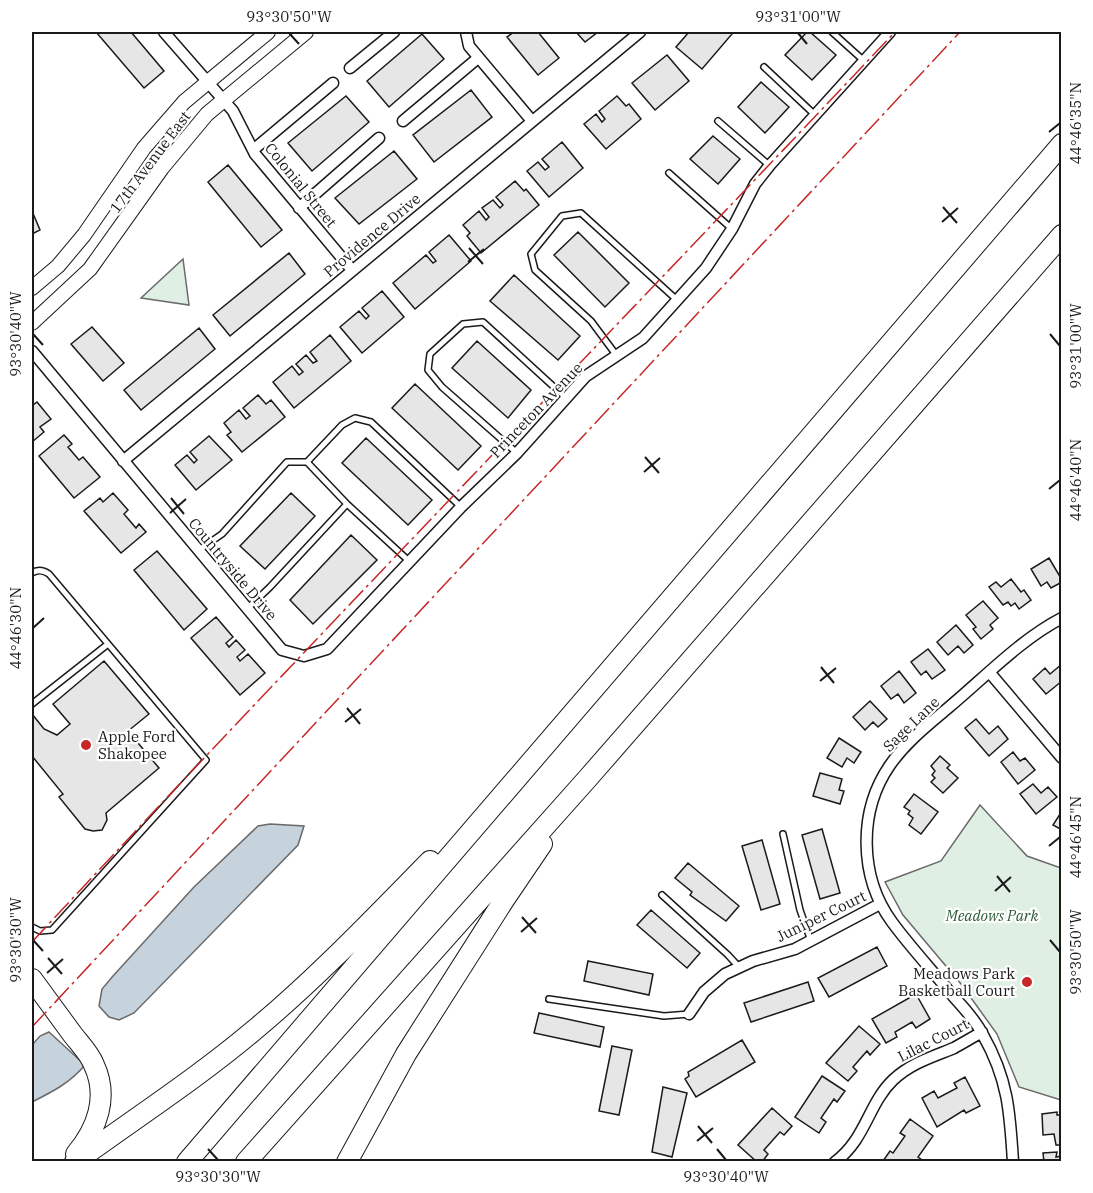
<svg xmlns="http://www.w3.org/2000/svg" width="1093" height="1193" viewBox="0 0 1093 1193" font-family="'IBM Plex Serif',serif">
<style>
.green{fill:#e0efe3;stroke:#6a6a6a;stroke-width:1.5}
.water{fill:#c6d2dc;stroke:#6a6a6a;stroke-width:1.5}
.building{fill:#e6e6e6;stroke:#1a1a1a;stroke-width:1.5}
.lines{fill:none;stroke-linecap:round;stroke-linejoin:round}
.service-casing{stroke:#1a1a1a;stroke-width:8}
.minor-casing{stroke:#1a1a1a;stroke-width:13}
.tertiary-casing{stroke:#1a1a1a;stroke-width:16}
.motorway-casing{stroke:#1a1a1a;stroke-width:22}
.service{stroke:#fff;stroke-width:5}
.minor{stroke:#fff;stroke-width:10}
.tertiary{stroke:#fff;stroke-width:14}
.motorway{stroke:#fff;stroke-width:20}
.power{stroke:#c62828;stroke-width:1.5;stroke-dasharray:21 4.5 3 4.5;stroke-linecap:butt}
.ticks{fill:none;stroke:#1a1a1a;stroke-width:2}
.poi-dot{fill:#c62828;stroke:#fff;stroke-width:2}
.labels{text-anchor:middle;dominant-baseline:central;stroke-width:4.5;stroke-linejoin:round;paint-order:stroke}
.street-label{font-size:15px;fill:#1a1a1a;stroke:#fff}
.poi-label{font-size:15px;fill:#1a1a1a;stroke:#fff;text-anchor:start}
.park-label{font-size:15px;font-style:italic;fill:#2b5a34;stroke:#fff}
.neatline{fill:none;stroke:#1a1a1a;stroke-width:2}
.ticks-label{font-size:15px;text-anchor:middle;fill:#1a1a1a}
</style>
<rect width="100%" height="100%" fill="#fff"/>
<!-- green -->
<path class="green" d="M183,259L189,305L141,298Z
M980,805L1027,856L1061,868V1100L1019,1087L997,1034L961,984L903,915L885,882L941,861Z"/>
<!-- water -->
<path class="water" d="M270,824L304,826L298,845L134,1013L119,1020L109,1017L99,1006L102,989L113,976L194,887L258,826Z
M49,1032L85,1065C70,1083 52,1092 32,1102V1045L40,1036Z"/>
<!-- building -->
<path class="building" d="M96,32H131L164,71L144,88Z
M514,32H538L559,58L538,75L507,37Z
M576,32H598L585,42Z
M689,32H729L732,34L702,69L676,47Z
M807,32H810L836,55L812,80L785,55Z
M422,34L444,59L389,107L367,81Z
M667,55L689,81L655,110L632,83Z
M761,82L789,107L765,133L738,107Z
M471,90L492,117L434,162L413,135Z
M346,96L369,122L312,171L288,143Z
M617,96L626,106L629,104L641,119L606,149L584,124L596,114L602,122L605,119L599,111Z
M713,136L740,159L718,184L690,159Z
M562,142L583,168L549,197L527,171L538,162L545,170L549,167L542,159Z
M394,151L417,179L359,224L335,198Z
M228,165L282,230L261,247L208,182Z
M515,181L524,191L526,189L539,205L481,253L467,236L470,233L463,225L479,211L486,220L489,217L482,208L493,200L500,208L503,205L496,197Z
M32,211L40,230L32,234Z
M578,232L629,283L605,307L554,255Z
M449,235L471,261L415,309L393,283L426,255L433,263L436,261L429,252Z
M289,253L305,274L230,336L213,315Z
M514,275L580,336L558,360L490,301Z
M382,291L404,317L362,353L340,327L359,311L366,319L369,316L362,308Z
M92,327L124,363L103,381L71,344Z
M199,328L215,349L141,410L124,390Z
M330,335L351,361L294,408L273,382L292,366L299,375L303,372L296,364L306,355L313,363L317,361L310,352Z
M477,341L531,390L508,418L452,368Z
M415,384L481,446L458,470L392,408Z
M258,395L266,404L271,400L285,417L242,452L227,435L231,432L224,423L239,410L246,419L250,416L243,408Z
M37,402L51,419L40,427L44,432L32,442V404L33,405Z
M64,435L72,444L68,447L79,460L83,457L100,477L74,498L39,456Z
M209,436L232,460L196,490L175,465L187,455L194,463L197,460L190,452Z
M366,438L432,500L408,525L342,463Z
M113,493L128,510L124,514L136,528L139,524L146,532L121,553L84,511L100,498L103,502Z
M291,493L315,516L265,569L240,546Z
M351,535L377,560L313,624L290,600Z
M157,551L207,609L184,630L134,570Z
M1049,558L1062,580V582L1051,588L1047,582L1041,586L1031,569Z
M1011,579L1021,592L1024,590L1031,600L1019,609L1015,603L1011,606L1008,602L1003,605L989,587L996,582L1001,587Z
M983,601L998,618L990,625L993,629L981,639L973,629L976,627L966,615Z
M216,617L233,637L226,643L229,647L236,640L245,650L237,657L240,661L248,654L265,673L240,695L191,638Z
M956,625L973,645L964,653L958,646L948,655L937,642Z
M928,649L945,670L932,679L926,671L921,675L911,662Z
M104,661L149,714L128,731L159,768L106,813L107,820L102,830L93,831L85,829L59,797L63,794L32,756V714L44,729L57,735L70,724L53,704Z
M1062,664V681L1046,694L1033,679L1045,668L1050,674Z
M899,671L916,693L904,703L898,694L891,699L881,686Z
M870,701L887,719L878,727L873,722L865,730L853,717Z
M976,719L989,734L998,726L1008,739L989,756L965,728Z
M839,738L861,752L854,763L847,758L842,767L827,758Z
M1013,752L1020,761L1025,758L1035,770L1018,784L1001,762Z
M940,756L950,765L947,768L958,778L943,793L931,782L935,778L932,775L935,771L931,766Z
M820,773L842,779L839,790L844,791L840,804L813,796Z
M1033,784L1041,793L1048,787L1057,797L1036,814L1020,794Z
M914,794L938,812L921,834L909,825L913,818L908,814L910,811L904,807Z
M1062,811V830L1053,825Z
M822,829L840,893L820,899L802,835Z
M762,840L780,904L761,910L742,846Z
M688,863L739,906L726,921L690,895L692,892L675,878Z
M651,910L700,953L687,968L637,925Z
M877,947L887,966L829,997L818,978Z
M588,961L653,974L649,995L584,981Z
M808,982L814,1001L751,1022L744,1003Z
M916,994L930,1019L916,1028L912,1022L895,1032L897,1037L886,1043L872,1019Z
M539,1013L604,1027L600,1047L534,1033Z
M859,1026L880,1044L870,1055L867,1051L853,1067L857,1071L848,1081L826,1063Z
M742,1040L755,1062L696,1097L685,1079L689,1076L688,1072Z
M612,1046L632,1050L619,1115L599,1111Z
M822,1076L845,1091L837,1102L834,1099L821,1118L826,1122L819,1133L795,1117Z
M965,1077L980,1106L966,1113L964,1110L937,1127L922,1098L934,1091L938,1098L957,1088L954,1083Z
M663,1087L687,1093L672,1157L652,1152Z
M772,1108L792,1126L784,1135L780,1132L764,1150L768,1154L762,1162H757L738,1145Z
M1057,1112V1115H1062V1145H1056L1054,1134L1043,1135L1042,1114Z
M910,1119L933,1136L918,1157L925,1162H884L883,1161L890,1151L893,1153L905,1136L900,1133Z
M1057,1152L1056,1157L1062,1156V1162H1044L1043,1153Z"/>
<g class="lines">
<defs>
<path id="service" d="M832,32L863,60
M764,67L814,114
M718,121L769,165
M669,173L732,229
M617,356L591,321L535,270L531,254L562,216L581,213L677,300
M517,453L442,387L428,370L430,354L463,324L483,322L566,398
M307,462L342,425L355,418L371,422L460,506
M199,550L222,534L287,462H307L347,504L410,562
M32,573C38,569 43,570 49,574L206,760L52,930L40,931L32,927
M248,608L270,587L347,504
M32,704L108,644
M783,834L800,910L811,941
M662,895L728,955L739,967
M549,999L664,1016L689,1014"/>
<path id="minor" d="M164,32L233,111L255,154L352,270
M466,32L469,46L532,121
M350,68L394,32
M403,121L478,58
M253,150L333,83
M299,208L379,138
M32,351L282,650L304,656L327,649L461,507L517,453L586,376L643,338L706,268L732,229L755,184L770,165L890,32
M123,461L640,32
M990,673L1062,758
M689,1014L704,992L725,974L753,961L795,949L880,904
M835,1162C866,1139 868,1104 893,1080C911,1063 932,1057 954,1048C963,1043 973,1037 982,1032
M1013,1162C1010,1112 1008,1079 983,1035C976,1021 964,1008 953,996C933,971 911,948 892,922C859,877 858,811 890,765C906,742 928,725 948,708C984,678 1021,639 1062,618"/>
<path id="tertiary" d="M32,288L58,266L84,235L144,148L184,102L268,32
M32,323L90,269L162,168L207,114L306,32"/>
<path id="motorway" d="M32,979C45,997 59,1016 73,1035C80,1044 90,1054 94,1065C109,1097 97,1129 76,1154
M75,1162C134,1119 196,1079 252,1032C315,980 372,920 430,861
M187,1162L1062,144
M246,1162L588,778L1062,235
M347,1162L406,1054L504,900L542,844"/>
</defs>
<!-- service casing -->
<use href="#service" class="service-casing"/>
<!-- minor casing -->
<use href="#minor" class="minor-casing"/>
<!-- tertiary casing -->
<use href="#tertiary" class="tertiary-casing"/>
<!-- motorway casing -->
<use href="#motorway" class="motorway-casing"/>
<!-- service -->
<use href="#service" class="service"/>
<!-- minor -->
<use href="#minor" class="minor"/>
<!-- tertiary -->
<use href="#tertiary" class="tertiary"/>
<!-- motorway -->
<use href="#motorway" class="motorway"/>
<!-- power -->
<path class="power" d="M32,942C316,636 608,336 895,32
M32,1027L960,32"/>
</g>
<!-- ticks -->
<path class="ticks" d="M289,33L299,44M798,33L807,44M1049,132L1060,123M943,207L957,223M942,222L958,208M469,248L483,264M468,262L484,249M33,334L43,345M1050,334L1060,346M645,457L659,473M644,472L660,458M1049,489L1060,480M171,498L184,514M170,513L186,499M33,628L44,618M821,667L834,683M820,681L836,668M347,708L360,724M345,722L361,709M1049,846L1060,837M997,876L1010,892M995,891L1011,877M522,917L536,933M521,932L537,918M33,940L43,951M1050,940L1060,952M48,958L62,974M47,973L63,959M698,1126L712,1143M697,1141L713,1128M208,1149L218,1160M717,1149L726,1160"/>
<!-- markers -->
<g class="poi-dot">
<circle cx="86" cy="745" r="6"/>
<circle cx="1027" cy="982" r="6"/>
</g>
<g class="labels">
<!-- street labels -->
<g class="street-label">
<text transform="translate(150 162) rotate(-53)">17th Avenue East</text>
<text transform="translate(301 185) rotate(51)">Colonial Street</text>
<text transform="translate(372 235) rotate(-40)">Providence Drive</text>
<text transform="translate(536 410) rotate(-46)">Princeton Avenue</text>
<text transform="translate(233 569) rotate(50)">Countryside Drive</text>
<text transform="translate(911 724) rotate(-44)">Sage Lane</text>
<text transform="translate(821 916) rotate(-26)">Juniper Court</text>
<text transform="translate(933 1040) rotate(-27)">Lilac Court</text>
</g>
<!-- poi labels -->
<g class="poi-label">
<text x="98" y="736">Apple Ford<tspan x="98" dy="17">Shakopee</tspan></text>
<text x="1015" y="973" text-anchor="end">Meadows Park<tspan x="1015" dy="17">Basketball Court</tspan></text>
</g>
<!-- park labels -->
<g class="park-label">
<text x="992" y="915">Meadows Park</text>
</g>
</g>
<!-- border -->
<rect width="1093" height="1193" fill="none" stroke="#ffffff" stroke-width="66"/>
<rect x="33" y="33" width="1027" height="1127" class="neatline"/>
<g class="ticks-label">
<text x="289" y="22">93°30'50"W</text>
<text x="798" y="22">93°31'00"W</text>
<text transform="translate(1076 123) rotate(-90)" y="5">44°46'35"N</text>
<text transform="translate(16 334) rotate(-90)" y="5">93°30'40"W</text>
<text transform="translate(1076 346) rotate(-90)" y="5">93°31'00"W</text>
<text transform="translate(1076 480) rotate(-90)" y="5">44°46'40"N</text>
<text transform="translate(16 628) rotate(-90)" y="5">44°46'30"N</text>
<text transform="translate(1076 837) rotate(-90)" y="5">44°46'45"N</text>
<text transform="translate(16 940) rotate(-90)" y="5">93°30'30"W</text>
<text transform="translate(1076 952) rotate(-90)" y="5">93°30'50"W</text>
<text x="218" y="1182">93°30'30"W</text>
<text x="726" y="1182">93°30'40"W</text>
</g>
</svg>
